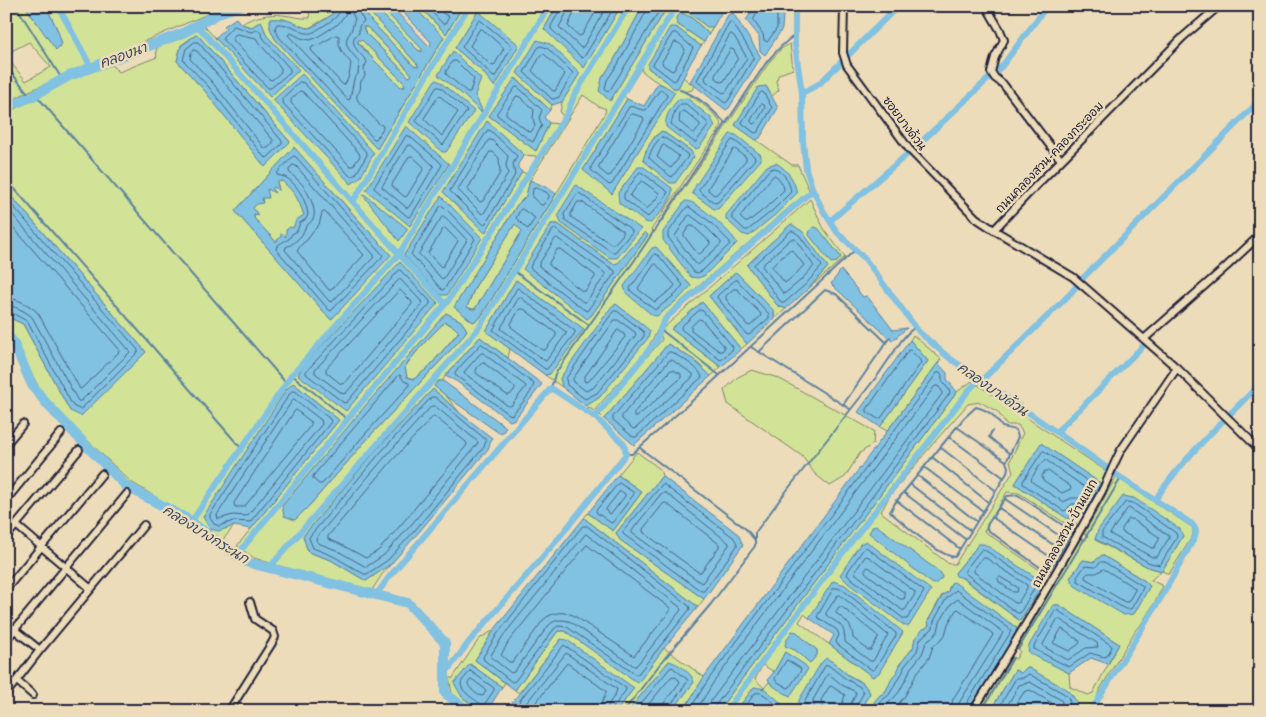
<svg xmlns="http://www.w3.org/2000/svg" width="1266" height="717" viewBox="0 0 1266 717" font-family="Delius,'Playpen Sans Thai',sans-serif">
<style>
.green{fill:#d2e397;stroke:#7a8269;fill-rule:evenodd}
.water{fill:#81c1e2;stroke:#5b819f;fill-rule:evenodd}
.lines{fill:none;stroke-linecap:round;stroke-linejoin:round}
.shore{stroke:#48627e;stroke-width:1}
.stream{stroke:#5b819f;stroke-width:2}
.canal{stroke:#81c1e2;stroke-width:6}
.river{stroke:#81c1e2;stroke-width:10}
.street-casing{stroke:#22223b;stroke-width:10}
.street{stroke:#eddcb9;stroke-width:6}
.labels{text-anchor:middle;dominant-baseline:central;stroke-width:5;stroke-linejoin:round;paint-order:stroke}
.street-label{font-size:12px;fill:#22223b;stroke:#eddcb9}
.water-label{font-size:14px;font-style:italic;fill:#3a4a65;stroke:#eddcb9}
</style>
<rect width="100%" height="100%" fill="#eddcb9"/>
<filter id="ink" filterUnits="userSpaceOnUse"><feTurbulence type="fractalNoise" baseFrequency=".02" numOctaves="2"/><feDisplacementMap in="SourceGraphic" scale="10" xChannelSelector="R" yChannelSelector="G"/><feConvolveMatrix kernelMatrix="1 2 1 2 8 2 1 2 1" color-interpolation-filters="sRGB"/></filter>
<g filter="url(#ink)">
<!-- green -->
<path class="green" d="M6,6H25L34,19L58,31L46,6H226L27,92L6,103V57L26,81L51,67L29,42L6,54Z
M318,6H336V9L330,16L309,28L302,27L284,19H271L270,28L275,39L377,149L444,37L413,6H419L446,34L463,6H539L541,8L542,6H557L544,29L594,51L621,6H643L613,62L602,78L610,101L668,6H684V9L707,26L713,27L709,34L691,17L677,24L704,42L701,46L676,27L648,68L666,81L673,88H678L683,77L694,86L692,90L684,92C698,100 714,111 722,125L651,230L654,233L770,61L782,48L790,44L793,69L779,74L776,81L779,90L772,96L766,86L735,125L792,165H798L809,190L807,195L793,204L671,310L662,320L654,337L645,352L594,411L586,406L600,397L561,378L562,387L545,375L550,374L583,329L516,280L486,331L510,349L508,358L480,337L445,376L443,381H438L435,386L446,396L460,413L433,389L431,391L377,449L303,536L308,552L331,560L366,581L391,564L381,576L372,590L283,567L254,558L237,546L339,420L293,383L234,526L222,541L189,517L131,482L83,436L43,395L20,352L10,331L6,329V316L23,324L70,411L146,352L6,190V114L77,75L112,65L119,72L157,57L156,49L166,42L180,39L204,26L270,96L299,70L267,36L261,21L252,27L241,24C253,17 269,13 283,15C293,16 300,19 310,18L309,11ZM478,11L495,87L482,71L455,48ZM197,34L290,142L204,90L177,61L181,45ZM642,67L641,70C649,77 656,82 665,86L583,170L627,99L624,96ZM517,73H580L562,102L560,113L564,116L559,124L549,123L536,151L489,116L516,78L550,110L552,105ZM583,95L598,106L606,109L605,113L569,173L480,318L473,322L455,306L517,205L526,196L530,180ZM487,121L524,155L536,156V159L527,174L522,172L485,233ZM662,131L691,151L645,152L655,136ZM294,148L390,255L331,319L235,211ZM441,197L440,294L404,255ZM551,224H558L613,264H618L645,232L648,235L591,316ZM656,247L691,286L624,287ZM446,313L461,321L467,330L460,340L370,436L309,506L295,519L282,506Z
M364,6L418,65V68L414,66L371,21L363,9Z
M374,6H380L423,49V52L418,50Z
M363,27H367L413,75L409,77L365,32Z
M358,39L362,40L404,83L405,87H401L374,60L358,42Z
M282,181C295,192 299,199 304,215L286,237L281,236L276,242L254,218V214L257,215L252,208L262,198L267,189H272L274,187L279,190L277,182Z
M810,199L824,229L845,257L808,289L828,267L791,224L747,265L777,305L786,309L774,319V311L736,272L709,296L747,344L741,349L702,302L671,329L721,367L711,376L694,360L668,344L604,419L600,415L638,367L661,341L662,339L660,334L661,330Z
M515,224L522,231L475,309H472L467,307L475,287Z
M445,322L453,326L459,331L429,367L414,379L407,377L405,367C416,351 430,336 445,322Z
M913,335L941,359L887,431L880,427L928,361L910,340Z
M752,370L778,378L874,431L873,444L860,453L845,477L830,486L815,474L802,456L728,404L724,390L738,377Z
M972,381L1106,471L1103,485L1041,444L1015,484L1080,526L1077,531L1019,493L1007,492L984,531L1051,578L1018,633L971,711H968L1014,637L1017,628L949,587L948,592L942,595L928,621L929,625L915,638L913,648L899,665L898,670L885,692L879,696L876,709L874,711H859L870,693L863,683L848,675L833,662L799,705L806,711H777L781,703L754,687L736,711H718L957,392ZM980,402L998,412L1006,425H1018L1023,433L1010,461L1013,472L955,564H949L881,512L889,497L931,446L968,404ZM978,544L1040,589L1020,621L955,573L975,549ZM804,614L809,618L903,633L873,677L799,622ZM797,632L807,642L817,650V655L810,663L795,650L786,646ZM785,652L790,696L772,685L769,682L764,688L755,679L763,665L774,672Z
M637,452L660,469L662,476L616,533L620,540L704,599L698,607L584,518L588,513L613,531L642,492L618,475Z
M1116,477L1193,528V535L1169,574L1162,571L1183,536L1095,540L1148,567L1161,571L1151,580L1163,586L1155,602L1140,626L1137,628L1099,691L1097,698L1087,711H1070L1077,702L1071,694L1027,667L1021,673L1015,670L992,708V711H978L1011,656L1016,659L1020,651L1017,648V645L1081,538L1085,541L1088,536L1084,534ZM1102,555L1145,581L1150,586L1070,578L1083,560L1094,562ZM1053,605H1059L1119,644L1093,693L1088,695L1070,687L1069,673L1029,652Z
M494,630L475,660L505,683L502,687L470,664L462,697L481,711H474L452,694L449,676L452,679L479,639Z
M558,631H565L638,682L664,648L704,677L683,711H672L694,682L669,661L628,711H617L634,688L561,639L519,693L515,690Z"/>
<!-- water -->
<path class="water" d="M25,6H46L58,31L62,44L56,50Z
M336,6H374L418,50L422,52V49L380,6H391L430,47L431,42L397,6H413L444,37L377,149L275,39L270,28V19C276,19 281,18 286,20C293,21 305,29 309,28C312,28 327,19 330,16C333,14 335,10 336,6ZM364,6L418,65V67L414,66L371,21L363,9ZM363,27H367L403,64L412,75L409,77L365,32ZM358,40H362L404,83L405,87H401L374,60L358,43Z
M419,6H443L447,10L449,9L450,6H463L446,34Z
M557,6H621L584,68L544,29Z
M643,6H668L610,101L599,91L602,78L613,62Z
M684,6H725L713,27H707L684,9Z
M756,6H781L783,15L782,29L765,55L760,51L759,36L746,20Z
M478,11L519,45L495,87L482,71L455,48Z
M681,13L691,17L709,34L704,42L677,24L676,18Z
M733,13L761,57L729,108L726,110L690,82L728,15Z
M236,18L241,24L252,27L261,21L267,36L299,70L270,97L215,38L226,28L224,26Z
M670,27H676L701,46L691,62L678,88H673L666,81L648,68V64Z
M197,34L290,142L265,167L204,90L177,61L181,46Z
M537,40L550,44L580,73L562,102L552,105L517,73Z
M453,51L481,79L475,95L482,110L481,112L463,95L438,75Z
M302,74L374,153L360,178L351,184L273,100Z
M515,78L550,110L544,117L549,123L536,151L489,116Z
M435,80L439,81L474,111L446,152H442L409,122Z
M658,83L665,86L675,92L612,194L583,170L627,99L644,106Z
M766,86L778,108L760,138L756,140L735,125L758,87Z
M687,98L711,118L715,126L699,148L695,149L666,127C664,116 672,106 679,99Z
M487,121L524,155L518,164V168L522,172L485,233L443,192Z
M406,126L449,164L410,226L366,190Z
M662,131L691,151L694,157L675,183H670L643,160C646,149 652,138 662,131Z
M730,134L736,135L761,155V160L718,209H714L692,193L696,185Z
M294,147L352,213L391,255L331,320L235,211ZM282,181C295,193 298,198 304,215L296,220L293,228L290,227L286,230V237L281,233V236L276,242L254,218V214L258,215L253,208L257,204L263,203L262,198H269L267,189L275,193L272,189L274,187L279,191L277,182Z
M776,163C788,170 794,179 797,193L775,215L749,236L742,234L726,219V215L767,166Z
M638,167H644L672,188C674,201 658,214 651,223L645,222L619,203L618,193Z
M530,180L548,188L556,194L480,318L473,322L454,307L517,205L526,196ZM515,224L522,231L475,309H472L467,307L475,287Z
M576,185L641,229L617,258H610L561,223L558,214Z
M6,190L146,352L81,416L70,411L23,324L6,316Z
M364,194L408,229L399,241L363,195Z
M441,196L482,238L447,295H440L404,255Z
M685,201C688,201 691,202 693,203C705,209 731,232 737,243L704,276L697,278L691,277L663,240V232Z
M551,224H558L613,264L618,263L645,232L648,235L591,316L587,319L523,269Z
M791,224L802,231L828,267L808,289L786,309L777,305L747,265Z
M813,227L818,228L841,257L837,262L831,263L809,235L810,230Z
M656,247L691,286L680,298L657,316L652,315L626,293L624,286L652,248Z
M400,262L438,303L346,411L298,375L302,367Z
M841,270L863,297L867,296L893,330L907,328L892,341L831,284Z
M736,272L774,311V319L747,344L709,296Z
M516,280L584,329L550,374L545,375L486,331Z
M702,302L741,349L721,367L671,329Z
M616,304L642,324L650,331L648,338L600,397L586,406L562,387L560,378L612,306Z
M446,313L461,321L467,330L460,340L370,436L309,506L295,520L284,516L282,506L370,400ZM445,322L453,326L459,332L429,367L414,379L407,377L405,367C416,351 430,336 445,322Z
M480,337L542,384L515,419L510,421L456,381L445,376Z
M910,340L928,361L880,427L858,412Z
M668,344L694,360L711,376L634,445L604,419Z
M938,363L947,373V379L957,392L718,711H683L704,677Z
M438,381H443L506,427L503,432L499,433L446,396L434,386Z
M293,383L339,420L251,529L234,526L219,531L210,529L203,517L286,390Z
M433,389L460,413L492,438L488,449L419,532L391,564L366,581L331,560L308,552L303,536L377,449Z
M1041,443L1103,485L1086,516L1074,508L1068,519L1015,484Z
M618,475L642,492L613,531L588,513Z
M662,476L738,534L743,545L704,599L620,540L616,533Z
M1123,496L1134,498L1180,529L1183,536L1162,571L1148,567L1095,539L1098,530Z
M584,518L698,607L664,648L638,683L565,631H558L515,690L475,660L494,630Z
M876,525L941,573L942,578L935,584H933L926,579L869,533L873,526Z
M866,541L931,590L909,626H905L849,584L840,575L860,544Z
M978,544H984L1043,582L1040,589L1020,621L963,578L956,576L955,573L975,549Z
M1102,555L1145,581L1150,586L1134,614L1124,615L1075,586L1070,578L1083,560L1094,562Z
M833,581L845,585L903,632L879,673L873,677L829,644L834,635L809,618Z
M954,582L1017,628L1014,637L968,711H874L876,709L874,702L879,696L885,692L889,685L891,680L898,670L899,665L913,648L915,638L923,629L926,628L929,625L928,621L943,595L948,592L951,583Z
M1053,605H1059L1119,644L1108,664L1091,658L1069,673L1029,653L1028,647Z
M792,631L797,632L807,642L817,650V655L810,663L795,650L785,646L786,641Z
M561,639L567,640L634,688L617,711H509L508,708Z
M785,652L805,665L808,669L790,696C782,691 771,687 768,679L774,672Z
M826,658L833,662L848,675L863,683L870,693L859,711H806L799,705V700L821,663Z
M669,661C679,664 691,672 694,682L672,711H628Z
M470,664L502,687L487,711H481L462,697L454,683Z
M1027,667L1066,689L1071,694L1077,702L1070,711H992V708L1015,670L1021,673Z
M754,687L765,689L781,703L777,711H736Z"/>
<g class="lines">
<!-- shore -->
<path class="shore" d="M341,6C340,18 329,22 320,28C315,31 313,34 306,33C301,32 300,30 296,28C290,25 283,24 277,24L275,28L279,37L374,139H376L383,128V126L378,123L358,101C355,94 358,95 360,90C361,88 360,84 361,81L365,76L364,68L367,62C362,54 351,48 354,37L359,33V26L364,21L358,11V6
M426,6L443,24H445L449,17L441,12L440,6
M561,6L560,10L551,26V29L582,58L584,57L615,6
M567,6V12L559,27L581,48L583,47L607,6
M575,6L573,15L568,26L579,36L582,35L599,6
M647,6V10L618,64L607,80L605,88L607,91L610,90L662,6
M760,6L759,10L753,20L763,34L764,40L767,42L768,41L777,28V6
M349,10L351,11L355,19C353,23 353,27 351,31C350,33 348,35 347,38C344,48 354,54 359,62L358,74L354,79L350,99L348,100L288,35L289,34L291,33L301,38L310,40L316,38L338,24Z
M480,20L512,46L495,77L492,76L485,68L462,47L478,21Z
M731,22L733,23L754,57L728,101L725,103L698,82L697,80L729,23Z
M234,26L251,32L257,30H259L264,39L290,69V72L271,88H268L223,40V37Z
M482,29L504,48L494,66L491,65L470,46L479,30Z
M673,33H676L693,48L676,80L674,81L653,65Z
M237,34L256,38L259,43L281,68V72L272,80L269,79L233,40V37Z
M731,34L734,36L747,58L726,92L723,93L706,81L705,78L729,36Z
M336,35L339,36C338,50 343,53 351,63C350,70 349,80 344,85L342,84L311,50L312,47L320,44Z
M195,42H198L282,141V144L267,158L264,157L208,86L183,60L186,49Z
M675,42C678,42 684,46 685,50L674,70L672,71L663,65L662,62Z
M541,46L547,48L573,73L559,97L554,99H552L524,72L538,48Z
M731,49L734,50L738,58L724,81L721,82L716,78L715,76Z
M194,50L197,51L273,140V143L268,148H264L212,82L190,59L191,53Z
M544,54L565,74L555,91H553L532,71L541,55Z
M453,61H456L474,79L470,92H467L446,74V72Z
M300,82L304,83L367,153V155L356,174L353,176H350L282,102V99Z
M437,87H440L467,111L443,145L416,121Z
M516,87H518L542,110L539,118L542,125L533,142L531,141L497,115V113Z
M662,90L666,93L667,96L612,184L609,185L591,170V167L629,107C634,105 639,111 646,110L659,91Z
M300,91L303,92L359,153L360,156L353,166H350L291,103V100Z
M762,92L764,93L772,108L758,132L755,133L743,124L742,122L760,93Z
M439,96L441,97L458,112L442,136L424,119Z
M517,96L520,97L534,110L533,118L535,126L531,132H529L506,114V112Z
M681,104H686L706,121L708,124V126L696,142H694L671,124L675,111Z
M762,104L764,105L765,108L756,123L753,124L751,122V120L760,105Z
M683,111L686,112L700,124V126L695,133H693L679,122L680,114Z
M631,114H633L643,117L644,120L611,175L608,176L599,169V166Z
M488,130L491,131L517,156L513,164L515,175L486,223L483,224L450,191Z
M407,135L409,136L439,161L442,165L411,216L408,217L374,188Z
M662,137L671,142L688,155L687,158L672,177L670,176L649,158C650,151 656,141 662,137Z
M489,140H492L508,156L506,165L508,174L484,213L482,214L458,190Z
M732,140L735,141L754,156L755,159L718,202L715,203L700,192L699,190Z
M408,145H411L434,166L409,207L407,208L382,187Z
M664,145L679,156L678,159L671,168L669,167L657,157L662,146Z
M735,149L746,157V160L717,194L714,195L708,190V188L733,150Z
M490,152H493L499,158L500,173L483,201L480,202L469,191L468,189Z
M294,156L296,157L383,255L382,257L331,311L329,310L276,249C277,244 285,241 289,239L292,234L297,231L300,223L306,219L308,215C307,202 297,183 285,177C282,176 280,176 277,175L278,172Z
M410,156H412L423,166L424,168L407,196L405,197L393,187L392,185Z
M293,165L296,166L374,255V257L332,302L329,301L285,250L286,247C292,245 297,240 302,235C303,233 304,230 305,228C307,224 311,223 313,219C318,210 307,190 301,183C297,179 293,176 289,172V170Z
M775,168C784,173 790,182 791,192L772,211L748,230H745L732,218V215L769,170Z
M641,172L668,192L662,202L648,217L624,199V194L639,173Z
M775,175C779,178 784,185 784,190L768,206L748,222H745L740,217L741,215L773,176Z
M642,181L659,193L657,198L647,209L630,196L637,186Z
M536,188L546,192L549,195V197L543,205H541L532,197L533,189Z
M579,193L632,230V232L615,252H612L565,220L564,214L577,194Z
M6,198L138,350V352L81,409H79L73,406L27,321L10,312L6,311
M578,202H582L623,231V234L614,244H611L571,217V214Z
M442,206L444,207L475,239L445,288L443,290L441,289L411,254L440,207Z
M6,207L129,350L130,352L81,401H78L32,317C25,311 15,306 6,305
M689,207L709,221L730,242V244L702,271L697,273L694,272L668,237V233L686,208Z
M522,209L535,218L528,229L526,228L516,218L520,210Z
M325,212L364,255L331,290H329L297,251L302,244L308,239L312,232L319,225L322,213Z
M690,215L705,226L721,242V244L698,265L696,264L675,236L688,216Z
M443,216L445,217L467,240L444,278L442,279L419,254Z
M6,219L119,349V352L82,388L80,389L38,313C30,305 17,298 6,298
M690,226H693L710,242V244L700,254L697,253L684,236V234Z
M445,228L458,241L443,266L441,267L428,253L443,229Z
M555,229L615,271V273L587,311L583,309L530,268L531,265L553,230Z
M791,231H793L799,235L822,266L805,285L784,303L780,301L754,265Z
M557,238L605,273V276L586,302H583L539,266V264L555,239Z
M791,239H795L814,266L800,281L784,294L762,266Z
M558,249H560L595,275V277L585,291H582L549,265V263Z
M790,250L793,251L804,265L795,275L785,283L772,267Z
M655,254L659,256L683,285L676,294L655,310L631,291L630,289Z
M656,264L675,285L672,289L655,302L639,290L638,288L654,265Z
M400,270L430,301V304L347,402L344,403L306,374V372Z
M400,279L421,301L422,304L346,393L343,394L315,373V370Z
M737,280L769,314V318L749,335L746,334L717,297L718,295L734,281Z
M518,288L575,331V333L547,369H545L493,330L516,290Z
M734,289H737L761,314L760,317L750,326L747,325L726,299V296Z
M400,290L412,302V304L345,383L341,384L326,372V369Z
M520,297L566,332V334L546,361L544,360L501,329L502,326L518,299Z
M520,309H524L556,333V336L545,350H542L511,327V324Z
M700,310L703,311L733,347L732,350L721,360L719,359L681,329V327Z
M614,311H617L644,332V336L597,393L585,399L567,385L566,379Z
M699,319L702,320L724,346V349L722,351H719L691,330V327Z
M615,320H618L635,332L636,335L593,388L586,391L574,382L573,379Z
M618,330L624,334L625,337L589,381L585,382L584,380V378Z
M482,344L534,384C531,395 519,406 512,415L509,414L455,375V372L480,345Z
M910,350L920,360L921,363L881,418L878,419L867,412V409L908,351Z
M669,352H671C681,358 698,366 702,377L636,437H633L613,420V417Z
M483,353L526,386L525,388L511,406H508L464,373L465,371L480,354Z
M670,360H672L693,374V377L636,428L633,429L622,419V416Z
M484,363L515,387V389L510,395H507L476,373C475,369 480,363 484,363Z
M671,370H673L681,374V378L637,417H634V413Z
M400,375L404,381L409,383V386L366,433L322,484H319L313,479V476L398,376Z
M292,391H295L330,419L331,422L250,522L233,521L219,526L214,524L210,518V515Z
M432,397H435L485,439L486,441L484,447L416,529L388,560L367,574H364L333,556L313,548L309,538L310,536L381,452Z
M294,399L321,420L322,424L247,516L233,515L218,519L217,515L292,401Z
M432,406H435L477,441L478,443L411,525L384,555L366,567L336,550L318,543L316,540L317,537L385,457Z
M296,410L311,422V425L244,507H235L234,503L294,412Z
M434,416L466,442L467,445L405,520L379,550L366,558L340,544L328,539V536L391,462Z
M1044,451L1095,486V489L1084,507C1075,507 1074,498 1067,510L1064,511L1023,484V481L1042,452Z
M1046,460L1086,488L1087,490L1082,498H1072L1063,502L1032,482L1031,479C1035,473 1040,463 1046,460Z
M1045,471H1048L1070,486L1071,489L1062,493L1043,480L1042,477Z
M619,483L633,492L634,494L613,522L611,523L597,513L596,511Z
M663,484L733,537L737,543V546L704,591H701L623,534V532Z
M622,492L625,494V496L612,513L609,514L606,511V509L619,492Z
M662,493H666L729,543V545L702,583L700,582L632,533V531Z
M1126,502L1133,503L1176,533L1177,537L1160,565L1150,563L1102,537V532Z
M666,503L719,544V547L701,572H698L643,532V529L663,504Z
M1129,508L1169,536V538L1157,557H1152L1110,534L1111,532L1127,509Z
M1129,519H1132L1159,537V540L1154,548H1152L1122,532V529Z
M583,526H587L689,606L690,609L637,675L635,674L567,627L558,626L554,629L515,681L512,682L484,660L483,657L498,633Z
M586,534L680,607L681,610L636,666H634L571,622C563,619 555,619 549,625L514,672L511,673L492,658L491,655L503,636Z
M587,545L670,608V611L634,656L573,615C562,611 552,612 543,620L513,662H509L501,655L509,641Z
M866,547L924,591L923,593L907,619H904L847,575L849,570L864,548Z
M983,549L1036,584L1035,587L1020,613H1017L965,573V570L981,550Z
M866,556L869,557L915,592V594L905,610H902L856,574L855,572Z
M983,558H986L1027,585V588L1018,603H1015L974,572V569Z
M1101,562H1104L1143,586V588L1131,609H1125L1078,581L1077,577L1085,566L1095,567Z
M868,567L870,568L905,593V596L904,599H900L866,573L865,571Z
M1104,569L1135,588V590L1128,602H1125L1085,578V576L1088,573H1096Z
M1000,577L1017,587L1018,589L1017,592H1013L999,582L998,579Z
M834,588H837L843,590L896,633V636L874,670H872L837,644L836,641L839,635L837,630L817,617L818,615Z
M840,595L888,635L887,637L873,661H870L845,642C844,623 841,626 826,615V613L837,596Z
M839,607H842L878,636V638L871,650H868L853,638C852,624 847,622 836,613Z
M1057,610L1111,645L1112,647L1107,656L1104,657L1090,653L1069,667L1034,649V646L1055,611Z
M1059,619L1097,643L1098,647L1086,648L1068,660L1044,647L1043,644L1057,620Z
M1062,629L1080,641L1079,644L1069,651L1053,643L1060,631Z
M787,660L800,668L801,670L790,687L788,688L776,681L775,679Z
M470,671L472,672L494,688V690L484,705H482C476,700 457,690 462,681C464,678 468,674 470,671Z
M471,680H473L485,689L486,691L483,696C477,696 470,689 468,684Z
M513,711L523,696L564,645L626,688V690L614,706L613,711
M520,711L566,653L617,689C616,697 607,702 607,711
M529,711L567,663L606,691C606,698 600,701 600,711
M635,711L670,668L672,667L687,679L688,681L670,706L669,711
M643,711L671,677L674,676L679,680L680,682L664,703L662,711
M689,711L708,680L937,373L940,372C943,376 941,378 943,382C945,386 949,388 950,393L715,706L714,711
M696,711L713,683L935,386H938L942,391V394L710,702L708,711
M742,711L755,693C763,691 768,698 774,703L773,711
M809,711C809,706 805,705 805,701L825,666L828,665L846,679L860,687L863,692V694L856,706L855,711
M815,711L813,700L827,675L829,674L842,685L856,692C855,699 849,703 849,711
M823,711L821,700L829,687L831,686L845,695L842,705L841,711
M880,711V702L889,695L893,688L896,682L903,672L904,667L917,651L920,640L925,634L929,632L933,628L934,621L946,599L956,590L1010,629L1011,631L1009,635L965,706L964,711
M887,711V704L893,699L899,692L908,675L910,669L922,654L926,643L929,639L934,636L938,631L940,622L951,604L958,599L1002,631L1003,633L959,703L958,711
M894,711L895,708L905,696L917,673L929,658L933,646L939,642L945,635L948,624L956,610L958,609L992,633L993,635L953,699L950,711
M997,711L1016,678H1023L1029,674L1063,693L1068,697L1070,702L1067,707L1066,711
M1004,711L1019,685L1030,682L1061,700L1062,702L1060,711
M1012,711L1024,692L1030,690L1052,703V711"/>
<!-- stream -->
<path class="stream" d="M16,6L62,79
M6,66L31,97
M680,90C699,96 712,109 725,123
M35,94L286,383
M6,179L241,448
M514,271L589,325
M660,329L719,375
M751,347L850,409
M759,352L825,290L836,294L887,343
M292,375L347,419
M551,388L555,374L634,261L766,63C775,52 783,43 795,35
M843,405L890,337
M976,407C990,411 994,415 1002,427L1016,430L1018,437L1006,462L1008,467L1007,473L955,557C938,556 904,523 890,512L895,503L964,418Z
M957,427L1006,461
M992,431L989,437L1010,454
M949,437L1003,477
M940,447L995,490
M640,448L746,529L755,540
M626,454H632L693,400L855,250
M932,457L988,502
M924,467L983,511
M917,475L976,521
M910,484L971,531
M903,492L965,539
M1018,495L1073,532L1048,573L989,531L987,529V525L1007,496Z
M1005,499L1067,541
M896,500L960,549
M999,508L1061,550
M992,517L1056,561
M1019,648L1121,478
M982,710L1013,658
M624,711L660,664L711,604L755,546V533L784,494L878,375L902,340L908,333L915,327"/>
<!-- canal -->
<path class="canal" d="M58,6L91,67
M795,6V45L802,93L803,141L806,169L813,190L824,212L837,232L865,259L919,332L948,357L1065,438L1117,475L1192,524C1196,529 1197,531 1195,537L1162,596L1091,711
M197,25L399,254L445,304
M802,93L819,84L898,6
M353,202L427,75L469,6
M830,221L919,144L1002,66L1047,6
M1056,432L1077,412L1144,345
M1155,500C1184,457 1223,421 1260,384
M191,522L292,375L399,254L549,6
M237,555L356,409L448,301L567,114L574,96L629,6
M269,568L478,329L571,179L676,6
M376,595L389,577L551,388L595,417L657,340L660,329L666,318L813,190
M445,674L469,642L558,539L626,454L624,444L595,417
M726,711L838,559L969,390L977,382L981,381L1070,294L1082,279L1260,100"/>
<!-- river -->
<path class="river" d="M6,107L31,97L69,76L183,33L221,12L240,6
M6,333L13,342L32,385L46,403L79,438L126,486L187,519L246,562L408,603L445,643V693L468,711"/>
<defs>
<path id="street" d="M844,6L843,53L847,65L909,149L976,218L994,230
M986,6L1000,30L1004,40L995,57L991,72L995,78L1003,84L1061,160
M1219,6L1183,37L1025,197L994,230L1073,277L1177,368L1260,450
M1144,339L1227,266L1260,235
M6,444L23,424
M6,500L61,433
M16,525L91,589
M6,537L79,450
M6,589L102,474
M6,623L40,650
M6,640L127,494
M17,681L33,695
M6,694L40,650L144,525
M229,711L272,643L275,637L273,631L255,619L250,602
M973,711C1018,639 1061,565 1102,491C1109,477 1114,463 1121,450L1177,368"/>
</defs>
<!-- street casing -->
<use href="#street" class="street-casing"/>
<!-- street -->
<use href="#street" class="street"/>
</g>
</g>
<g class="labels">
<!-- street labels -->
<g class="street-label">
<text transform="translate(905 123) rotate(53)">ซอยบางด้วน</text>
<text transform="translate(1049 157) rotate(-46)">ถนนคลองสวน-คลองกระออม</text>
<text transform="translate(1064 533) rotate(-61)">ถนนคลองสวน-บ้านแขก</text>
</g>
<!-- water labels -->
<g class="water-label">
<text transform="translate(123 55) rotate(-20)">คลองนา</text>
<text transform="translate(993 389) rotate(35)">คลองบางด้วน</text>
<text transform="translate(206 534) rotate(32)">คลองบางกระนก</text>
</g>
</g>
<!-- margin -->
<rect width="1266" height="717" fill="none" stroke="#eddcb9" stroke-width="25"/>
<rect x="12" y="12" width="1241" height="692" fill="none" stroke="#22223b" stroke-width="2" filter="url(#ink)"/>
</svg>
